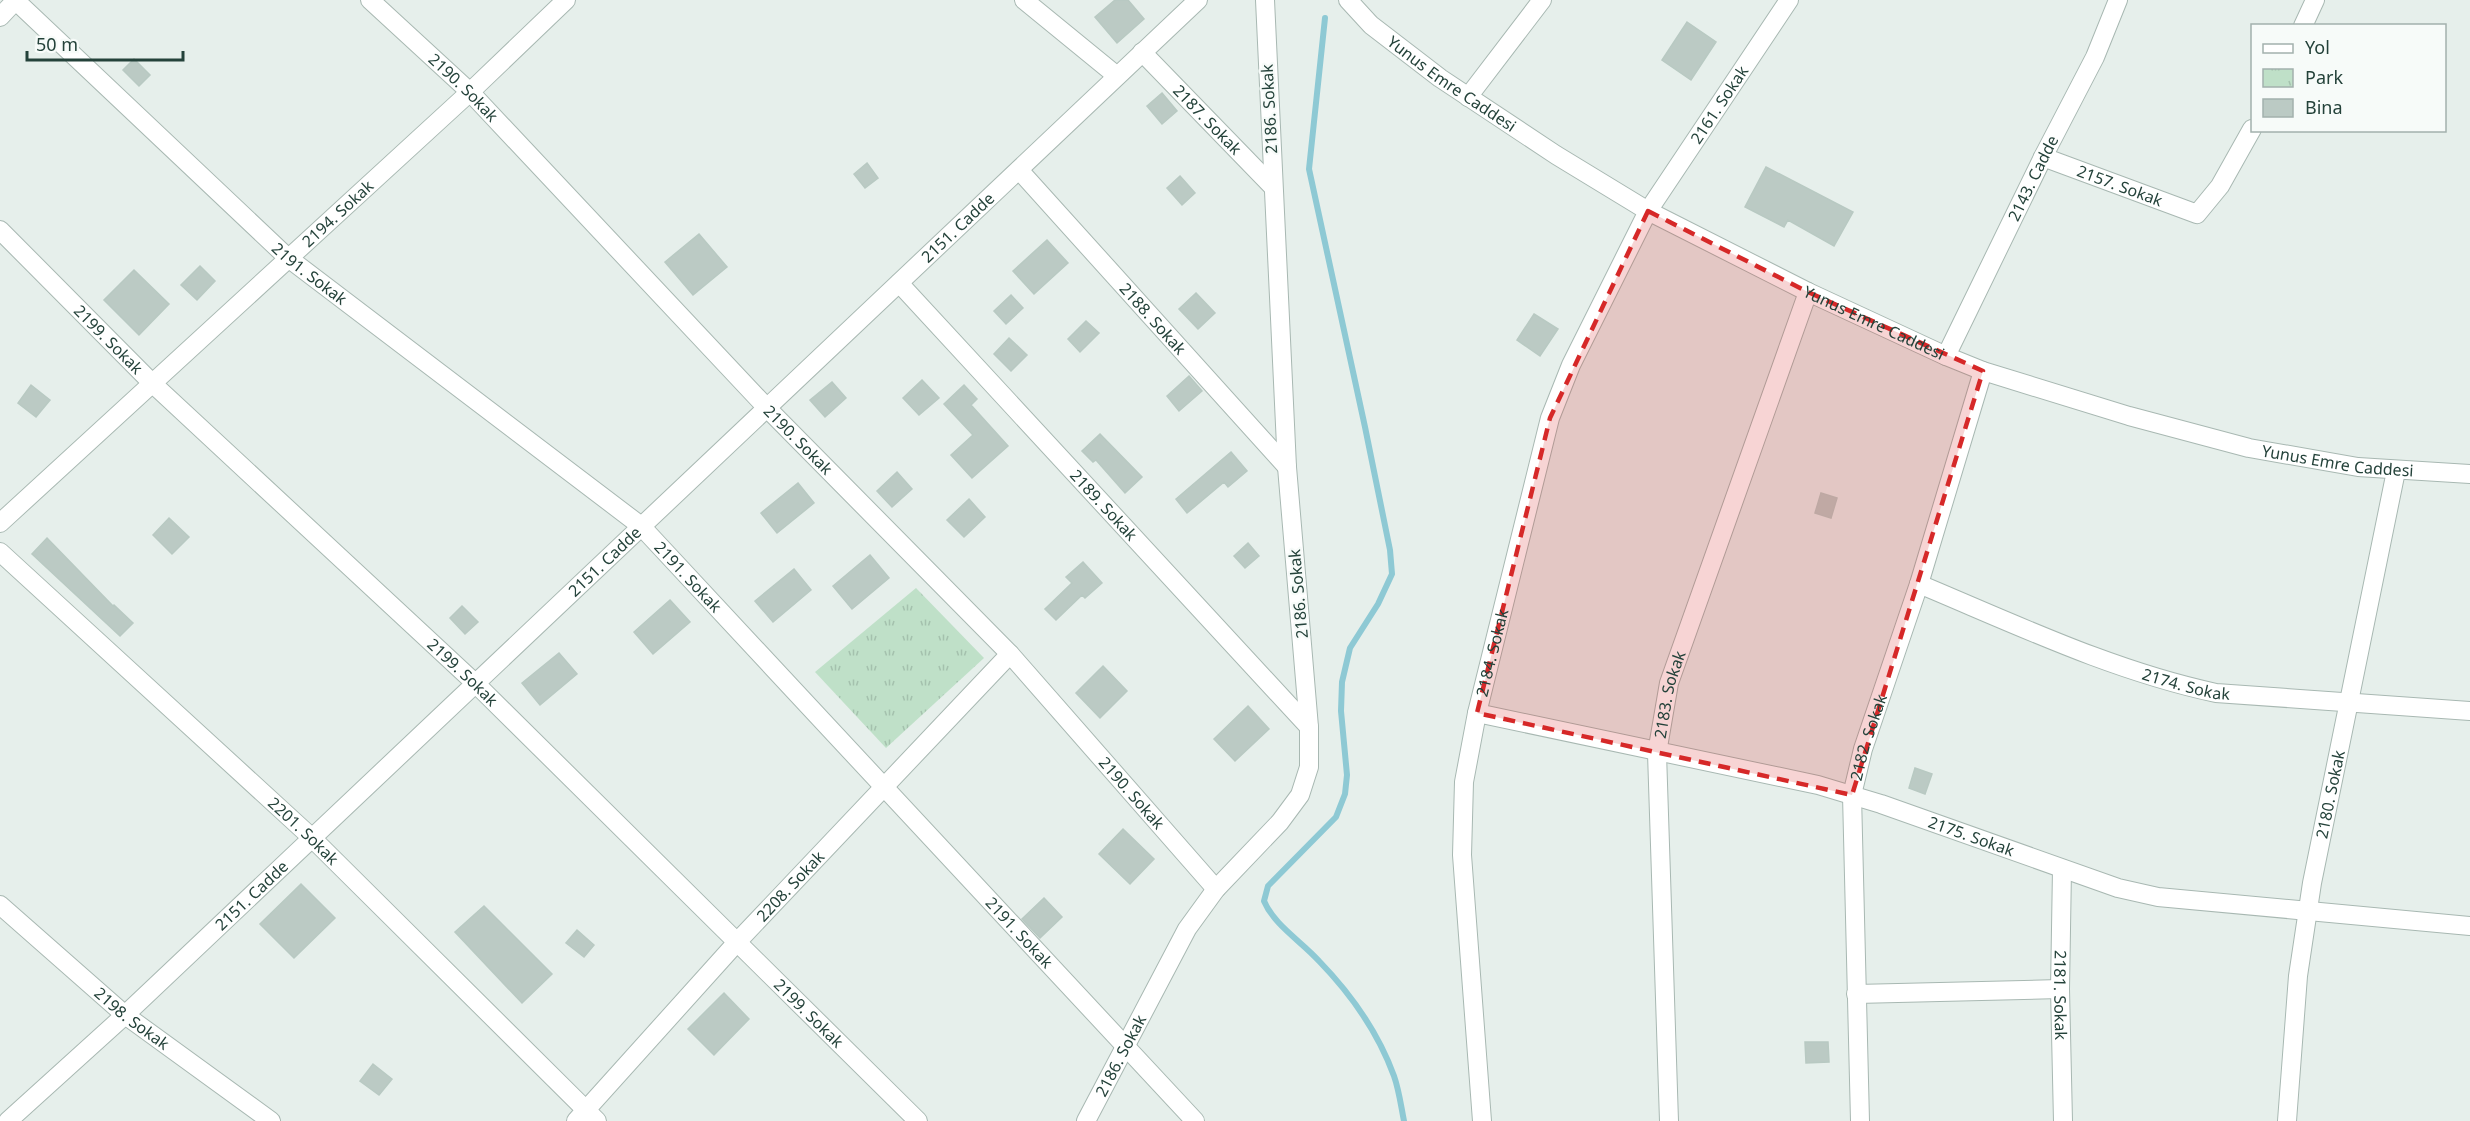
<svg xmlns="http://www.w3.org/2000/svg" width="2470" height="1121" viewBox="0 0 2470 1121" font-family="'Noto Sans',sans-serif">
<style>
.park{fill:url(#park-tufts)}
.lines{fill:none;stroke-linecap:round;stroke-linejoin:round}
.stream{stroke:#8ec9d4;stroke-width:6}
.building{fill:#bbcac4;stroke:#b8c9c2;stroke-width:1.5}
.minor-casing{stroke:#a8b8b2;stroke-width:20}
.tertiary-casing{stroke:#a8b8b2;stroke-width:20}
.minor{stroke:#fff;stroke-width:18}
.tertiary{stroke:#fff;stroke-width:18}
.marked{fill:#d62828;fill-opacity:0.2;stroke:#d62828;stroke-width:4.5;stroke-dasharray:12 8;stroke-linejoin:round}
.labels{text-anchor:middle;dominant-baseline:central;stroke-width:4.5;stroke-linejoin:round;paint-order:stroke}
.street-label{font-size:16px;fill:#24423a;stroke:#f7fbf9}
</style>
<defs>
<pattern id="park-tufts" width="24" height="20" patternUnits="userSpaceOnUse" patternTransform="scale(1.5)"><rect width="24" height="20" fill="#bfe0c8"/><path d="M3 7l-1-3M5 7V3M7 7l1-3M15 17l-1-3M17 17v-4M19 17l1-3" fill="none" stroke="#a4c1ad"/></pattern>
</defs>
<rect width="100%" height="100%" fill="#e6efeb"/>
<!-- park -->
<path class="park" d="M916,588L984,658L886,748L815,672Z"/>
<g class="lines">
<!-- stream -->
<path class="stream" d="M1325,18L1309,169L1365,427L1390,550L1392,574L1378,604L1350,648L1342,682L1341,711L1347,775L1345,794L1336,817L1268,886L1264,901C1274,925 1301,941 1319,961C1351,994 1378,1032 1394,1076C1399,1090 1401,1106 1404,1121"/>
</g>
<!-- building -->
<path class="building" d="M1115,0H1128L1144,19L1117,43L1095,17Z
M1687,22L1716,42L1691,80L1662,60Z
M134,59L150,75L139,86L123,70Z
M1162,93L1177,111L1162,124L1147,106Z
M867,163L878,178L865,188L854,174Z
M1766,167L1853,212L1834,246L1788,220L1784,227L1745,207Z
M1180,176L1195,193L1182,205L1167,188Z
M699,234L727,267L693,295L665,262Z
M1047,240L1068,263L1034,294L1013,271Z
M200,266L215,281L197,300L181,285Z
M134,270L169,304L139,335L104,300Z
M1196,293L1215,313L1198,329L1179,309Z
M1011,295L1023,308L1006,324L994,311Z
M1534,314L1558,329L1540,356L1517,340Z
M1086,321L1099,333L1080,352L1068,339Z
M1009,338L1027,355L1011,371L994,354Z
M1189,376L1202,391L1179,411L1167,396Z
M922,380L939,398L919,415L903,398Z
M832,382L846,398L825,417L810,400Z
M31,385L50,400L36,417L18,403Z
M964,385L977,399L971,405L1008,446L972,478L951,455L973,435L944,404Z
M1100,434L1142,477L1125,493L1096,460L1093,462L1082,451Z
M1231,452L1247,471L1228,487L1224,482L1187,513L1176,499Z
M897,472L912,489L892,507L877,491Z
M798,483L814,503L777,533L761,513Z
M1821,493L1837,498L1831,518L1815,513Z
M969,499L985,517L964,537L947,520Z
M169,518L189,537L172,554L153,535Z
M47,538L113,606L114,605L133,623L120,636L32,554Z
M1248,543L1259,556L1245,568L1234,556Z
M870,555L889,578L852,609L833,586Z
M1083,562L1102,583L1085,598L1082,595L1056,620L1045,609L1072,583L1066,577Z
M794,569L811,590L773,622L755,601Z
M670,600L690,622L653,654L634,632Z
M462,606L478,622L465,634L450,618Z
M559,653L577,674L540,705L522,683Z
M1103,666L1127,691L1100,718L1076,693Z
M1248,706L1269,729L1235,761L1214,739Z
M1915,768L1932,774L1925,794L1909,788Z
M1123,829L1154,859L1130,884L1099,854Z
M301,884L335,918L294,958L260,924Z
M1044,898L1062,917L1040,938L1022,919Z
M484,906L552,974L522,1003L455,932Z
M577,930L594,945L584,957L566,943Z
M724,993L749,1019L714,1055L688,1029Z
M1805,1042H1828L1829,1062L1806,1063Z
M373,1064L392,1079L379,1095L360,1081Z"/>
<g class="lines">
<defs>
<g id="minor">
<path id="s1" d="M15,0L287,257L641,526L1195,1121"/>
<path id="s2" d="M370,0L470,92L767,408L1010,654L1216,889"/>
<path d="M1024,0L1117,76"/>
<path d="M0,17L16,0"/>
<path d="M2303,26L2315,0"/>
<path id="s3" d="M1142,52L1273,187"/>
<path d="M1468,97L1542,0"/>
<path id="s4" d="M2043,157L2197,214L2220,186L2252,129"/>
<path id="s5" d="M1019,170L1287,467"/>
<path id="s6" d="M0,230L152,383L475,683L918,1121"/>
<path id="s7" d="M899,283L1309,727"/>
<path id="s8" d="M0,523L470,92L566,0"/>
<path id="s9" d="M0,552L311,837L597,1121"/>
<path id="s10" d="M1919,584C2017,625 2113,671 2216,693L2470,711"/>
<path id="s11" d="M1477,713L1818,785L1881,804L2118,888L2158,897L2470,926"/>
<path id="s12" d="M2062,869L2060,989L2063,1121"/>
<path id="s13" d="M0,905L125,1015L271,1121"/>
<path d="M1856,994L2060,989"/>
<path id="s14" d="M576,1121L738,941L1010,654"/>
<path id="s15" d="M1086,1121L1187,929L1216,889L1280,822L1300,795L1309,767V727L1287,467L1265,0"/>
<path id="s16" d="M1482,1121L1462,855L1464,782L1477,713L1550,418L1571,365L1648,211L1789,0"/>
<path id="s17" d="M1669,1121L1657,753L1669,683L1808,292"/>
<path id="s18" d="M1860,1121L1852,795L1863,749L1919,584L1983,371"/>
<path id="s19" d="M2287,1121L2298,976L2312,883L2396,471"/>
</g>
<g id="tertiary">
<path id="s20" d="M1348,0L1371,25L1440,78L1556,155L1648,211L1808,292L1946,356L1983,371L2129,416L2249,448L2358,467L2470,474"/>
<path id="s21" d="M1946,356L2043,157L2095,57L2118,0"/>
<path id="s22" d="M8,1121L125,1015L1198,0"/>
</g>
</defs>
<!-- minor casing -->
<use href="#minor" class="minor-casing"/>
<!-- tertiary casing -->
<use href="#tertiary" class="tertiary-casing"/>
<!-- minor -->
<use href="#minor" class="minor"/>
<!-- tertiary -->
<use href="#tertiary" class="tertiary"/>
</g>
<!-- marked area -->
<path class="marked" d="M1648,211L1808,292L1983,371L1852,795L1477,713L1550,418Z"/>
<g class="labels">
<!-- street labels -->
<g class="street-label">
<text stroke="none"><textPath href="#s20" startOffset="134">Yunus Emre Caddesi</textPath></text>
<text stroke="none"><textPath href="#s2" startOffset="128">2190. Sokak</textPath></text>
<text stroke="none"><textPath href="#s16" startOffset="1071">2161. Sokak</textPath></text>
<text transform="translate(1269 109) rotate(-93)">2186. Sokak</text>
<text stroke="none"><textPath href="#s3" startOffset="94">2187. Sokak</textPath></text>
<text stroke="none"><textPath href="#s21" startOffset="198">2143. Cadde</textPath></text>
<text stroke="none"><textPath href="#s4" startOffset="82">2157. Sokak</textPath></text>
<text stroke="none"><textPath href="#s8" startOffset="458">2194. Sokak</textPath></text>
<text stroke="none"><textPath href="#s22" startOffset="1304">2151. Cadde</textPath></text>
<text stroke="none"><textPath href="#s1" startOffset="402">2191. Sokak</textPath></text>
<text stroke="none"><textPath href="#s5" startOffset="200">2188. Sokak</textPath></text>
<text stroke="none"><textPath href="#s20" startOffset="620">Yunus Emre Caddesi</textPath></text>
<text stroke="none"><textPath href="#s6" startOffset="154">2199. Sokak</textPath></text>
<text stroke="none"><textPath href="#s2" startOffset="614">2190. Sokak</textPath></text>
<text stroke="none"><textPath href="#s20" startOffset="1106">Yunus Emre Caddesi</textPath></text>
<text stroke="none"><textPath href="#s7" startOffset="302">2189. Sokak</textPath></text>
<text stroke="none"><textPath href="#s22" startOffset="818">2151. Cadde</textPath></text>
<text stroke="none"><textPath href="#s1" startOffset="888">2191. Sokak</textPath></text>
<text transform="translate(1298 594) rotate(-95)">2186. Sokak</text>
<text stroke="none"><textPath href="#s16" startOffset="472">2184. Sokak</textPath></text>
<text stroke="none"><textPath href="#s6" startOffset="640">2199. Sokak</textPath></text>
<text stroke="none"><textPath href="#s10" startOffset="286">2174. Sokak</textPath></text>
<text stroke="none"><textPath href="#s17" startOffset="428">2183. Sokak</textPath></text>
<text stroke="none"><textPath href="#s18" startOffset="386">2182. Sokak</textPath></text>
<text stroke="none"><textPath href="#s2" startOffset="1100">2190. Sokak</textPath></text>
<text stroke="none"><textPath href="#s19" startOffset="330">2180. Sokak</textPath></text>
<text stroke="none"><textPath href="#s9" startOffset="412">2201. Sokak</textPath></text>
<text stroke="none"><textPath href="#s11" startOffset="510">2175. Sokak</textPath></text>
<text stroke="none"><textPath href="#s14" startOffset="318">2208. Sokak</textPath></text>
<text stroke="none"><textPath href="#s22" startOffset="332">2151. Cadde</textPath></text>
<text stroke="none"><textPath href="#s1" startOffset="1374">2191. Sokak</textPath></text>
<text stroke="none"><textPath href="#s12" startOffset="126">2181. Sokak</textPath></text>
<text stroke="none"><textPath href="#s6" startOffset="1126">2199. Sokak</textPath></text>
<text stroke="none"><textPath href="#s13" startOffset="174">2198. Sokak</textPath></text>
<text stroke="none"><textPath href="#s15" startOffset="74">2186. Sokak</textPath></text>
</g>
</g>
<!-- legend -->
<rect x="2251" y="24" width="195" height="108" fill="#f7fbf9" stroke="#a3b1ad" stroke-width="1.5"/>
<rect x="2263" y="44" width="30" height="9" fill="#ffffff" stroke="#a3b1ad" stroke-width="1.5"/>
<text x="2305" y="54" font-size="18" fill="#24423a">Yol</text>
<rect x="2263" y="69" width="30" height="18" fill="url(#park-tufts)" stroke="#a3b1ad" stroke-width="1.5"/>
<text x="2305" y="84" font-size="18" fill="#24423a">Park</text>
<rect x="2263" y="99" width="30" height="18" fill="#bbcac4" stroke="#a3b1ad" stroke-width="1.5"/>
<text x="2305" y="114" font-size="18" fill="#24423a">Bina</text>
<!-- scale -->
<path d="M27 51v9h156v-9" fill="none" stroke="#24423a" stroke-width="3"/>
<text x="36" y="51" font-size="18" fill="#24423a" stroke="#f7fbf9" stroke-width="4.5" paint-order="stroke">50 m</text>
</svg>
